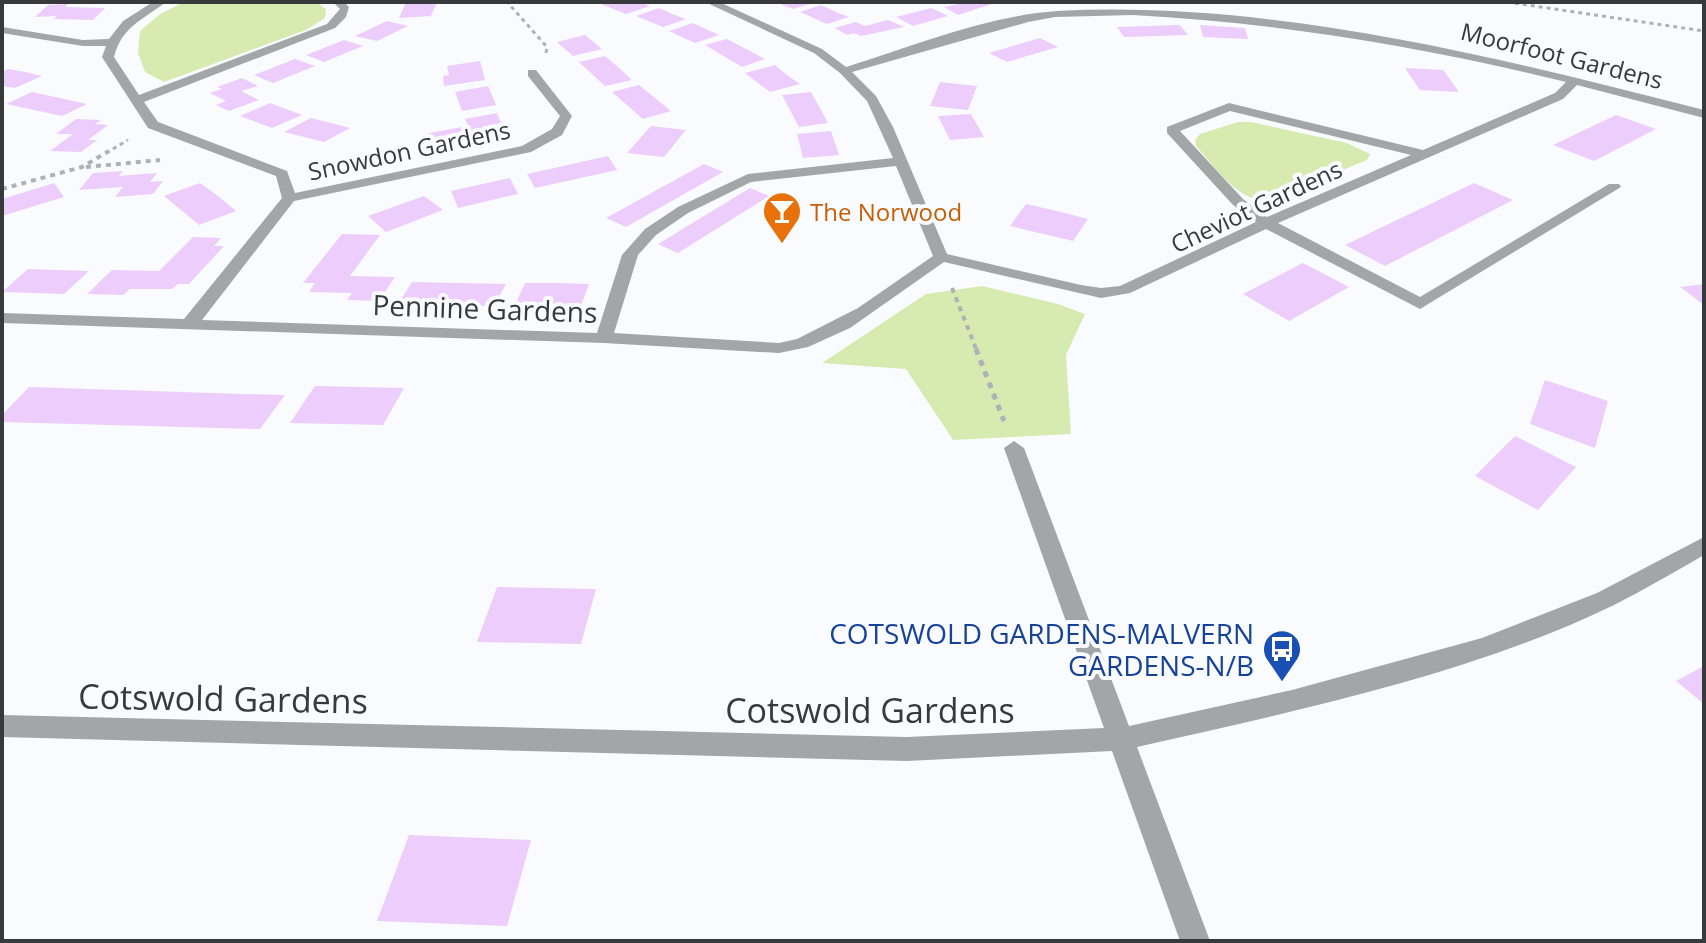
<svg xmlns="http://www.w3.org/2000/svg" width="1706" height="943" viewBox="0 0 1706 943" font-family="'Open Sans',sans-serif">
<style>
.green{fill:#d7ebb0}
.building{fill:#edcdfc}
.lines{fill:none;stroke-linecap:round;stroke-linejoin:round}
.path-far2{stroke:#b0b1b5;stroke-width:3;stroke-dasharray:4 4;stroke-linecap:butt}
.path-far1{stroke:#b0b1b5;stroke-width:4;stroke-dasharray:5 5;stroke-linecap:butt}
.path{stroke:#b0b1b5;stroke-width:5;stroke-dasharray:6 6;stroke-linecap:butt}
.minor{fill:#a3a6a7;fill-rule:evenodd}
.labels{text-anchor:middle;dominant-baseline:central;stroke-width:8;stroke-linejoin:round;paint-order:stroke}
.far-street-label{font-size:24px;fill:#38393b;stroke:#f9fbff}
.far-food-label{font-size:24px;fill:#c56008;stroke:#f9fbff;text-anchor:start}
.street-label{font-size:28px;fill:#38393b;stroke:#f9fbff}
.transit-label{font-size:28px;fill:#164399;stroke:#f9fbff;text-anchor:end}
.near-street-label{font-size:34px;fill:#38393b;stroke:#f9fbff}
</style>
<rect width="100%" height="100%" fill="#f9fbff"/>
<!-- green -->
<path class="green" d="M184,2H316L326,9L325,18L306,30L164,82L145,72L138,53L140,31L160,14Z
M1238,122H1251L1347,143L1370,154L1367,160L1266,202C1235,198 1216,168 1196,146L1195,140L1200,134Z
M982,286L1058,304L1085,314L1066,355L1071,434L953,440L906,369L822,363L926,294Z"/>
<!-- building -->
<path class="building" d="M406,2H437L431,16L399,18Z
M596,2H641L650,6L626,14Z
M775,2H813V3L793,9Z
M968,2L992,4L958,15L944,7Z
M68,4L65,7L105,8L93,20L54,19L57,16L35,17L48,5Z
M821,5L836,12L849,17L827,24L800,12Z
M659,8L672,14L686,19L663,27L636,16Z
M931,8L948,16L913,26L896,17Z
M888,20L904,27L861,36L854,33L847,35L835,28L856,22L865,26Z
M387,21L408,26L377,41L355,36Z
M693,23L719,35L695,43L669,31Z
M1180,25L1188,35L1124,37L1117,27Z
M1200,25L1245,28L1248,39L1203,37Z
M585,35L602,49L573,56L557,42Z
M1040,38L1058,47L1007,62L989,53Z
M727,39L765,59L742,67L705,45Z
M344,40L363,46L324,62L306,55Z
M605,56L618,67L632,80L605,86L579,62Z
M295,59L315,66L273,83L254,75Z
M480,61L485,80L444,86L443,76L449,75L447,66Z
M775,65L787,75L800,84L770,92L745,73Z
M1405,68L1443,70L1459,92L1420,90Z
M8,69L25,72L42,76L15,88L2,86V72Z
M242,78L258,86L241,91L259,100L229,111L216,105L226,101L210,93L222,89L217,87Z
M940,82L977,86L968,110L930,106Z
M639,85L671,111L643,119L612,92Z
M488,86L496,105L462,111L455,92Z
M32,92L87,104L62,116L6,104Z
M811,92L828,123L799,127L782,95Z
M270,103L302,115L272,128L240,116Z
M497,113L501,123L490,125L492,131L460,137L462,141L434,147L429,133L468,126L465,119Z
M971,114L984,137L950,140L938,116Z
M1616,115L1656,129L1594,161L1553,145Z
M311,118L331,123L350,128L324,142L284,132Z
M76,119L101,120L95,124L108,125L88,140H97L81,152L50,151L73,134H56Z
M651,126L686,130L664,157L627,153Z
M831,131L839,155L803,158L797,134Z
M608,156L617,170L535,188L527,174Z
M704,164L723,172L626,227L606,218Z
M123,171L119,176L157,173L150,182L163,181L153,194L115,197L123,187L79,190L93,173Z
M510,178L518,194L458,208L451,191Z
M54,183L64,197L2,216V199Z
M200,183L218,196L236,211L199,225L164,196Z
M1474,183L1513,200L1385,266L1345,245Z
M750,188L769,196L678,253L658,244Z
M424,196L443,210L386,232L368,216Z
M1026,204L1057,211L1088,219L1073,241L1010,226Z
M342,234L380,235L350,276L395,277L379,301L347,300L352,293L309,292L315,283H303Z
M193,237L221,238L214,246H224L189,284H178L172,289H130L123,295L87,294L112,270L159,271Z
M1303,263L1349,287L1289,321L1243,294Z
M28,269L58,270L89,271L64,294L2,292Z
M412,282L506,284L494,306L398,304Z
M525,283H557L589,284L580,308L514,307Z
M1704,284V305L1680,287Z
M1545,380L1608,401L1595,448L1530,424Z
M315,386L359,387L404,388L383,425L290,423Z
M29,387L242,394L285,395L260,429L2,422V415Z
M1515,436L1576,467L1538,510L1475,476Z
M497,587L596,589L581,644L477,642Z
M1704,666V704L1676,681Z
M409,835L531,840L507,926L377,921Z"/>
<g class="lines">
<!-- path-far2 -->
<path class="path-far2" d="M511,2L508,3L547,47L546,53
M1507,2L1704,31
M106,153L128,140"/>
<!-- path-far1 -->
<path class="path-far1" d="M86,167L160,160
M2,189L82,167L109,151
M952,288L977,351"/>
<!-- path -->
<path class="path" d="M976,349L1004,421"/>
<!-- minor -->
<path class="minor" d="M153,2H166C143,20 122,26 114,57L139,95L327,24L340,9L333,2H344L349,7L346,17L335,28L144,102L158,122L287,171L295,193L522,146L552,129L560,116L528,76V70H536L572,116L562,135L531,152L294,201L202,320L597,333L622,255L645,229L678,207L748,174L893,158L867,101L840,73L814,53L705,2H719L822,49L846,67C914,46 986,16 1057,11C1272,0 1498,57 1704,110V118L1577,85L1563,99L1278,223L1420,297L1609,184H1619L1621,187L1420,309L1266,229L1130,293L1101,298L944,262L850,328L808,347L779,353L604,343L2,323V313L184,319L282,198L276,176L148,128L102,57L106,46H83L2,33V27L83,40L109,39L123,21ZM1133,15C1280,23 1423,47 1566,82L1555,93L1423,150L1229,103L1167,127V133L1233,205L1256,222L1120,286L1101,288L1081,285L947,254L893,127L876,96L852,72L1028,22L1055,17ZM1230,111L1411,155L1267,217L1243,199L1180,131ZM896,166L933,256L858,308L797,339L779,343L614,333L638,255L656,235L688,213L751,182Z
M1014,441L1024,448L1129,726L1292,690L1482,638L1597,593L1704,537V555C1674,572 1644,590 1614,605C1468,676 1294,711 1137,747L1210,941H1180L1112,751L907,761L2,737V715L907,737L1104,728L1004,448Z"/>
</g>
<!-- icons -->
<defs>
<symbol id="bar-pin" viewBox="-11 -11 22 30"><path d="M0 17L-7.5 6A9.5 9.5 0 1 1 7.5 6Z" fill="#e8710a" stroke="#f9fbff"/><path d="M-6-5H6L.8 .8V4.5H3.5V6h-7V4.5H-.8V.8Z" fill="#fff"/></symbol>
<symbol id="bus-pin" viewBox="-11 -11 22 30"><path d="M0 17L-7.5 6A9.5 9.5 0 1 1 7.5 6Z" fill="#1a4fb4" stroke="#f9fbff"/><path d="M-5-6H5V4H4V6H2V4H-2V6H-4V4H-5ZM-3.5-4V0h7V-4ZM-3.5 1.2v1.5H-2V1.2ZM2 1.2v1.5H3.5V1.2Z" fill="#fff"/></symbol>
</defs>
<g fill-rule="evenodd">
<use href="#bar-pin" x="760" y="189" width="44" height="60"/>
<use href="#bus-pin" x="1260" y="627" width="44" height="60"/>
</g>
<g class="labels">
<!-- far-street labels -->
<g class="far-street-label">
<text transform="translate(1562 55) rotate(14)">Moorfoot Gardens</text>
<text transform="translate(409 150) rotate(-12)">Snowdon Gardens</text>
<text transform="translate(1256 206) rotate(-25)">Cheviot Gardens</text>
</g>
<!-- far-food labels -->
<g class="far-food-label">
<text x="810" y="211">The Norwood</text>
</g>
<!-- street labels -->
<g class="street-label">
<text transform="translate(485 308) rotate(2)">Pennine Gardens</text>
</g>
<!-- transit labels -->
<g class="transit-label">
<text x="1254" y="633">COTSWOLD GARDENS-MALVERN<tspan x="1254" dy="32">GARDENS-N/B</tspan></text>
</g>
<!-- near-street labels -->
<g class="near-street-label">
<text transform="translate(223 698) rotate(1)">Cotswold Gardens</text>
<text x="870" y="710">Cotswold Gardens</text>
</g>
</g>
<!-- border -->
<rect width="1706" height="943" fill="none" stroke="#38393b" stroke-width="8"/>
</svg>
